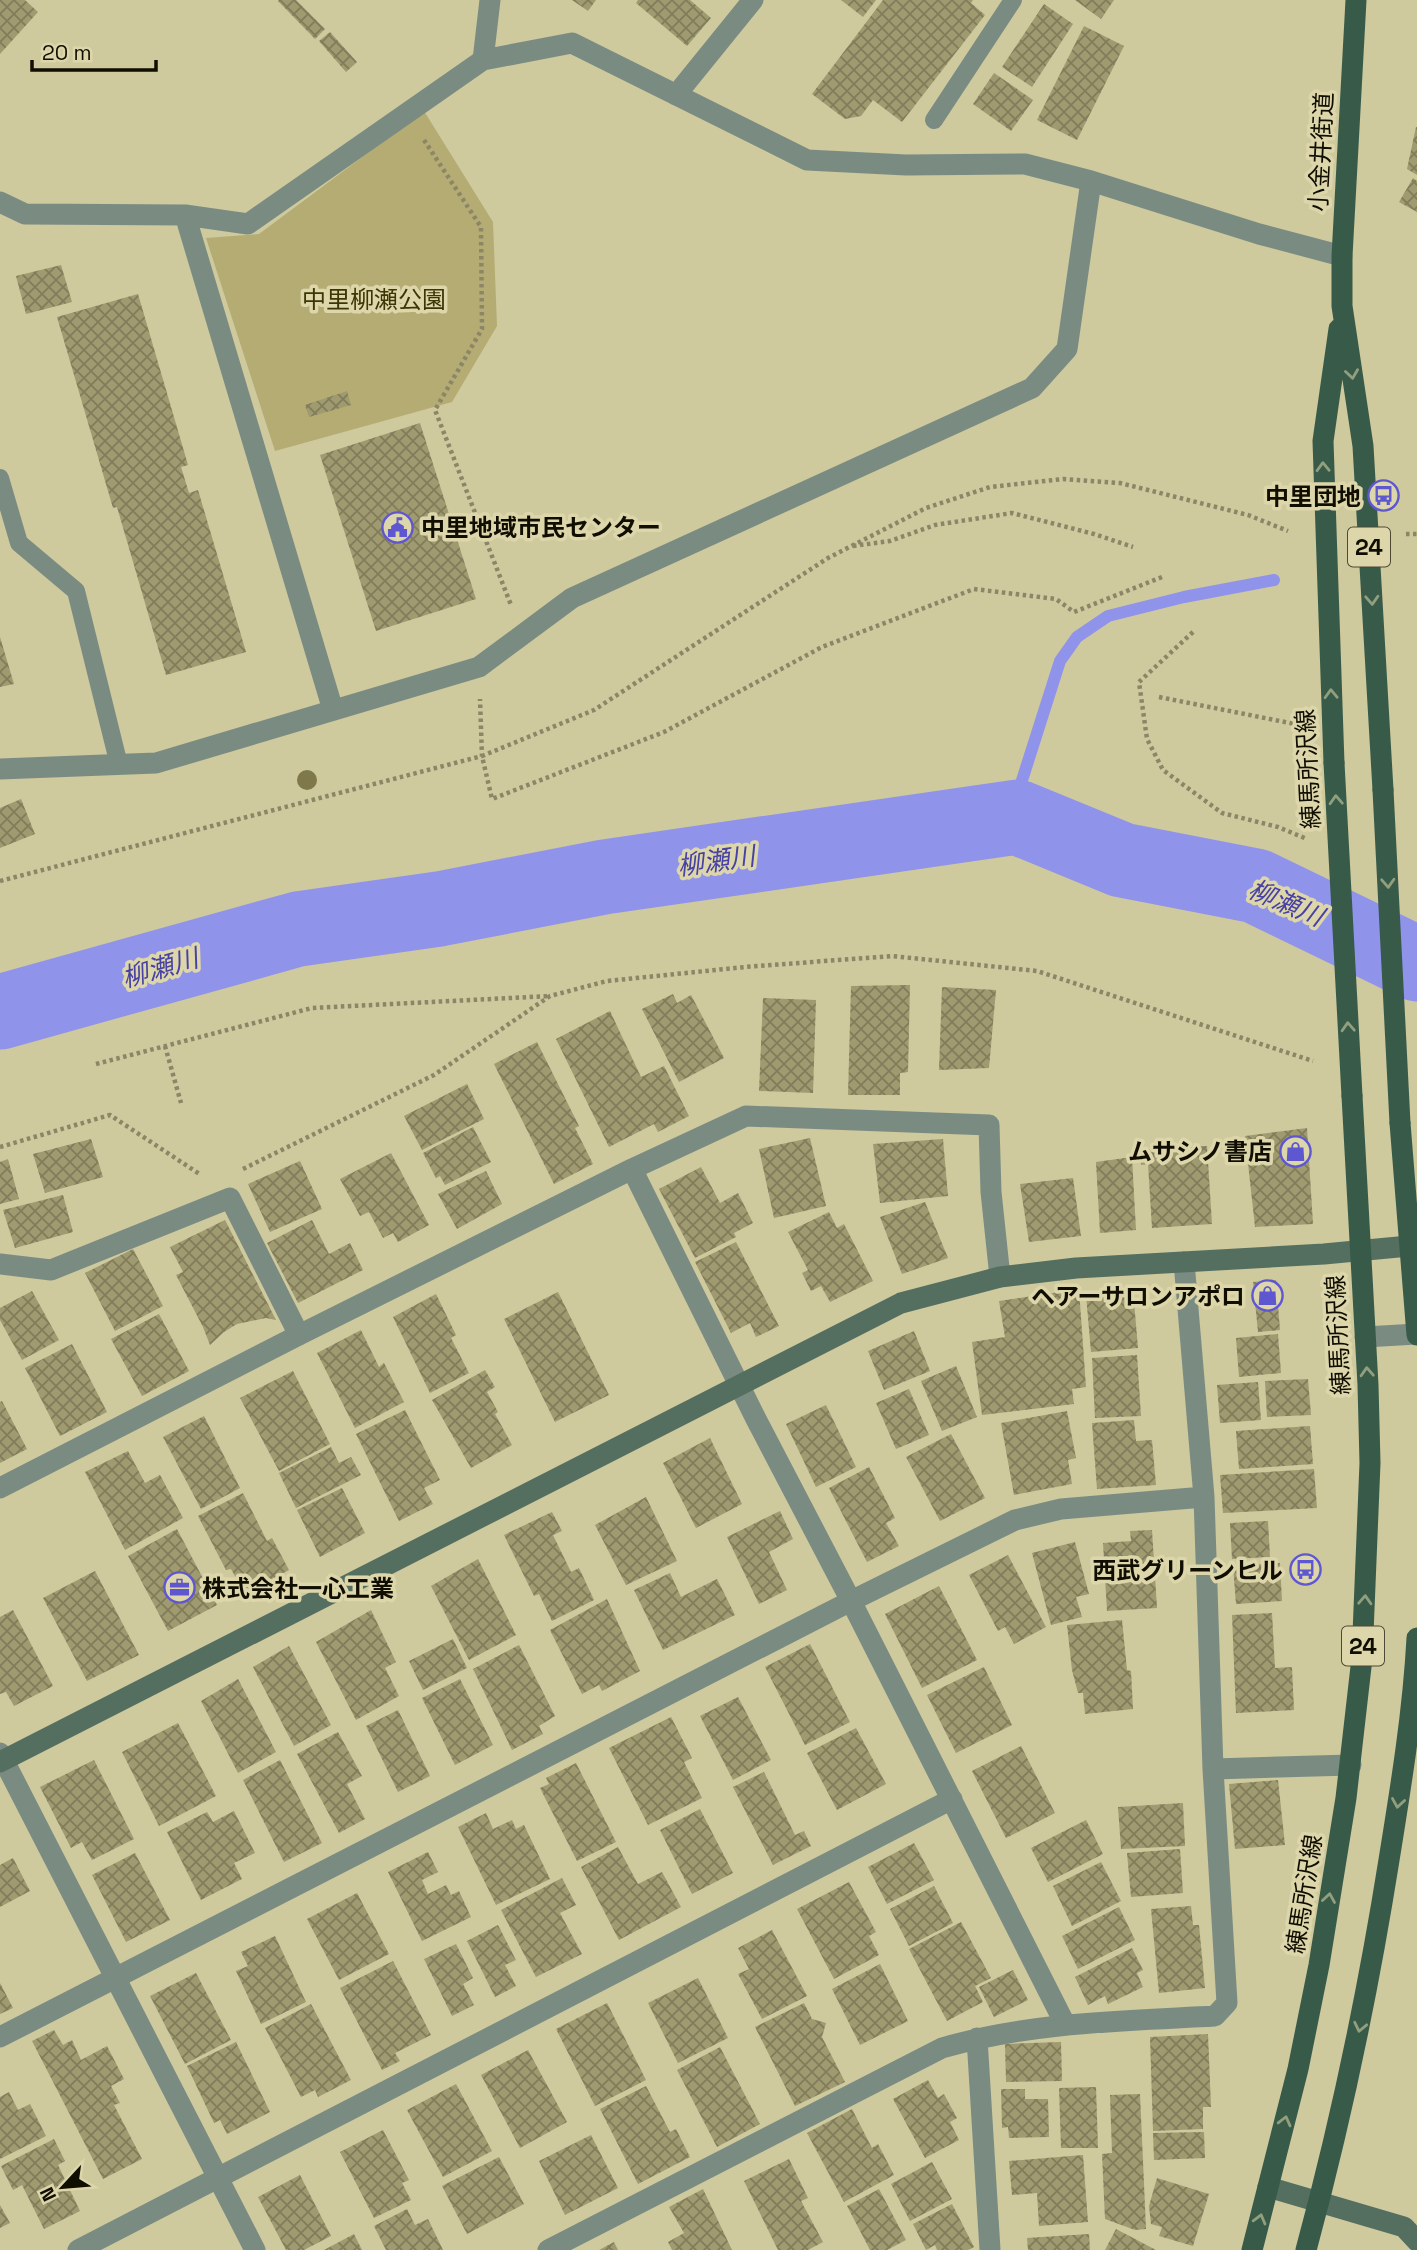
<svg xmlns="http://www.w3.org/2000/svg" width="1417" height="2250" viewBox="0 0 1417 2250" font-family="'Space Grotesk','Noto Sans JP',sans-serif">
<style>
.green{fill:#b5ac73}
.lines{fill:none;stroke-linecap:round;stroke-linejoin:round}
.stream{stroke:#9093ea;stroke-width:12}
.river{stroke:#9093ea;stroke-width:75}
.building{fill:url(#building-cross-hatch)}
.path{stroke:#8b8666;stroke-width:4.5;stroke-dasharray:3.5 3.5;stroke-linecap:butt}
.lane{stroke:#7a8c82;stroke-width:18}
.street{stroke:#7a8c82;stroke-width:21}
.secondary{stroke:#546f60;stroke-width:21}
.primary{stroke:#385b49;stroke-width:21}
.primary-bridge{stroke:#385b49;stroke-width:21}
.tree{fill:#7e784b}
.oneway{stroke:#929f7e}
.labels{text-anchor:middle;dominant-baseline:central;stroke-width:7;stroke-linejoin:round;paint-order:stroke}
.shield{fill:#dcd6aa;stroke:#4d4934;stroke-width:2}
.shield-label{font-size:23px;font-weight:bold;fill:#100d01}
.street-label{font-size:24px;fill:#100d01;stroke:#dcd6aa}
.park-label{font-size:24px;fill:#3c3607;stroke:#dcd6aa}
.poi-label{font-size:24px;font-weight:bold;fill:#100d01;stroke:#dcd6aa;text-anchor:end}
.water-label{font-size:26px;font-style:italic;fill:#4841a5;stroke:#dcd6aa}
</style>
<defs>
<pattern id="building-cross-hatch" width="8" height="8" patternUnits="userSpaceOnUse" patternTransform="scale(1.75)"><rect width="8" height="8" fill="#a09a70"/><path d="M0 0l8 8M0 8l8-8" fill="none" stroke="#817c5a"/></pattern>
</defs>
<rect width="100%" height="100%" fill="#cfc99e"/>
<!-- green -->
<path class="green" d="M424,111L493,222L497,326L452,402L275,451L206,238L259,234Z"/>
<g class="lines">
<!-- stream -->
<path class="stream" d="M1010,818L1060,661L1077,637L1108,616L1184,597L1274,580"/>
<!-- river -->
<path class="river" d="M0,1012L298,929L439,909L604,877L1017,817L1122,860L1256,886L1417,964"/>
</g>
<!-- building -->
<path class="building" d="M0,0H25L38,12L0,54Z
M279,0H296L325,29L315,39L278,1Z
M572,0H596L588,11Z
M638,0H690L711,18L687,46L636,3Z
M841,0H876L863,17Z
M883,0H973L971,3L985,15L902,122L873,100L861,116L845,119L812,94Z
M1075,0H1114L1101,19Z
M1044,4L1073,24L1032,87L1002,67Z
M1084,26L1124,46L1077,140L1037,120Z
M330,32L357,62L346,72L319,41Z
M994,73L1033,100L1011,131L973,104Z
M1416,127H1417V175L1407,169Z
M1413,178L1417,181V212L1399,202Z
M61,265L72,302L26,314L16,276Z
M138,294L188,465L181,467L189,493L198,490L246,652L166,675L117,507L113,508L57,317Z
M347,391L351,405L309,417L305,405Z
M420,423L476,599L376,631L320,455Z
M0,637L14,684L0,687Z
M21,799L35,834L0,848V808Z
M910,985L908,1072L900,1073V1095H848L851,986Z
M942,987L996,990L989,1068L939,1070Z
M673,994L677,1003L691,995L724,1058L679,1082L642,1009Z
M763,998L816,1000L813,1093L759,1091Z
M610,1011L641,1077L664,1066L689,1116L658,1132L654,1124L609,1147L556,1039Z
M537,1042L579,1126L575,1128L593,1164L554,1184L494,1064Z
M467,1084L484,1119L422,1150L404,1116Z
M473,1127L491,1162L445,1185L440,1176L436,1178L423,1153Z
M1307,1128L1313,1224L1255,1227L1245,1136Z
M810,1138L826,1206L774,1218L759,1149Z
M91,1139L103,1177L45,1193L33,1154Z
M943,1139L948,1196L880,1203L873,1144Z
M1207,1146L1212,1224L1152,1228L1148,1164L1141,1165L1140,1150Z
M391,1153L429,1225L398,1242L393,1233L383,1238L369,1212L360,1216L340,1179Z
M1132,1157L1136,1230L1100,1233L1096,1162Z
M8,1159L19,1199L0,1204V1162Z
M300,1161L322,1209L270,1232L248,1184Z
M701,1167L720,1203L738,1193L753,1223L734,1233L736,1237L695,1258L659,1189Z
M486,1171L502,1204L457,1229L438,1194Z
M1073,1178L1081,1236L1029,1242L1020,1184Z
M63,1195L73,1232L15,1248L3,1210Z
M925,1202L948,1258L902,1274L880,1217Z
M829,1212L837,1228L844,1224L873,1281L830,1302L821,1286L811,1291L802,1273L808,1270L788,1232Z
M225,1220L276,1320L266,1318L237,1324L224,1332L210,1345L203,1327L176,1275L183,1272L170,1247Z
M312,1220L329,1254L350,1243L363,1270L298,1303L267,1243Z
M736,1242L779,1326L756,1337L750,1323L731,1333L695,1262Z
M133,1249L163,1306L115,1331L85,1273Z
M1276,1280L1280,1330L1258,1332L1253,1282Z
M1079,1289L1086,1387L1072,1389L1074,1404L982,1415L972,1342L1005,1337L999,1301Z
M1133,1290L1138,1348L1091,1352L1086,1295Z
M32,1291L59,1340L22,1360L0,1320V1308Z
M558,1292L609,1395L555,1422L504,1319Z
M436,1294L456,1335L451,1338L469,1373L430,1393L393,1317Z
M159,1314L189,1371L142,1396L111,1339Z
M361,1330L379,1367L384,1363L404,1402L355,1428L317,1353Z
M914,1331L930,1371L884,1390L868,1351Z
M1278,1334L1281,1373L1239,1377L1236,1338Z
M72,1344L107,1412L60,1436L25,1368Z
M1137,1355L1141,1416L1095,1418L1092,1358Z
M956,1366L977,1417L942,1431L921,1381Z
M485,1370L495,1387L487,1392L498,1412L495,1414L512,1445L471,1468L432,1400Z
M293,1371L330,1444L279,1471L240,1398Z
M1308,1379L1311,1415L1267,1417L1265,1381Z
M1258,1382L1261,1420L1220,1423L1217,1385Z
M909,1389L929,1435L896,1449L876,1403Z
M2,1401L27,1449L0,1463V1402Z
M826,1405L856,1467L816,1487L786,1424Z
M405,1410L440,1480L424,1488L433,1504L399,1521L356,1434Z
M1067,1411L1076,1458L1068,1460L1072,1484L1014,1495L1001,1423Z
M204,1416L240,1488L201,1509L163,1437Z
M1134,1420L1136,1441L1152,1440L1156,1485L1097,1489L1092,1423Z
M1310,1426L1313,1464L1239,1469L1236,1431Z
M951,1434L985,1498L940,1521L906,1457Z
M710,1438L742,1504L696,1528L663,1463Z
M331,1447L339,1463L351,1457L361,1475L296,1508L279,1473Z
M128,1451L145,1483L160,1475L183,1518L125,1550L85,1472Z
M869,1467L895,1518L886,1523L899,1546L867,1562L829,1488Z
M1314,1469L1317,1508L1223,1513L1220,1475Z
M342,1488L365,1533L320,1557L297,1510Z
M243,1493L267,1541L272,1538L289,1570L245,1594L231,1569L226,1570L198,1516Z
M646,1497L677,1561L626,1585L595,1525Z
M780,1511L793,1539L769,1552L787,1590L759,1604L727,1537Z
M552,1512L562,1531L553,1535L571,1572L579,1568L594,1600L552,1621L539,1594L534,1596L504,1535Z
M1268,1521L1270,1557L1232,1559L1230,1523Z
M177,1529L217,1605L168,1631L128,1556Z
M1152,1530L1157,1608L1107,1611L1103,1543L1131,1541L1130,1531Z
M1075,1542L1089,1594L1076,1597L1082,1617L1051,1625L1032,1553Z
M1008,1555L1046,1627L1014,1644L1005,1627L998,1631L969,1575Z
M478,1559L516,1635L469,1660L431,1586Z
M1280,1563L1282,1601L1236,1604L1233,1566Z
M95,1571L139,1655L87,1681L43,1598Z
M670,1573L681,1597L717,1579L735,1615L663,1650L634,1590Z
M939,1586L977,1660L922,1688L885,1614Z
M607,1599L640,1671L602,1691L599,1685L582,1694L550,1630Z
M13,1610L53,1686L14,1706L6,1692L0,1694V1617Z
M371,1610L396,1662L385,1668L399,1696L356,1720L316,1642Z
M1272,1613L1275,1668L1292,1667L1294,1710L1236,1713L1232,1615Z
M1122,1620L1127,1670L1131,1671L1133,1709L1085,1714L1083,1693H1078L1072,1670L1067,1625Z
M453,1639L467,1668L423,1690L409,1661Z
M810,1644L850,1722L805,1745L765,1667Z
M519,1645L555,1716L539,1726L543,1734L512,1750L473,1669Z
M289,1646L331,1725L294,1746L253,1667Z
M984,1667L1012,1725L956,1753L927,1695Z
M238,1679L276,1752L238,1773L201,1701Z
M460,1679L493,1745L455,1765L422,1698Z
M738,1697L771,1760L733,1780L700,1716Z
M398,1710L430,1776L398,1792L366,1726Z
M671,1717L692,1758L684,1762L702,1798L648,1825L609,1748Z
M178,1723L216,1796L159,1826L122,1752Z
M856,1728L886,1784L837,1810L807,1753Z
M338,1732L362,1776L347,1784L365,1819L339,1833L297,1754Z
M1021,1746L1055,1813L1006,1838L972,1771Z
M94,1760L134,1839L92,1860L82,1842L71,1848L40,1787Z
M280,1760L322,1843L284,1862L243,1780Z
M576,1763L616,1842L577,1861L540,1788L549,1784L546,1778Z
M764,1772L795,1835L804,1831L811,1846L773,1865L733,1787Z
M1278,1780L1285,1845L1235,1849L1229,1784Z
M1183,1803L1185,1846L1121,1849L1118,1807Z
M700,1809L733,1873L692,1894L660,1830Z
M234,1811L255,1853L234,1863L242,1879L201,1900L167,1832L207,1812L213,1822Z
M486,1813L493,1829L512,1820L516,1829L524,1825L550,1879L496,1905L458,1827Z
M1086,1820L1103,1854L1048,1882L1031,1848Z
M914,1843L934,1880L887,1904L868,1867Z
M618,1847L638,1884L662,1872L681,1907L619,1940L581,1867Z
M1180,1849L1183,1893L1131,1897L1127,1853Z
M428,1852L438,1872L422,1880L428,1894L446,1885L451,1895L459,1891L471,1917L422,1941L388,1872Z
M135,1853L170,1920L126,1942L92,1875Z
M13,1858L30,1891L0,1907V1865Z
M1101,1862L1121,1901L1072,1926L1053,1886Z
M562,1878L576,1905L560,1913L582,1954L536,1977L501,1910Z
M849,1882L876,1932L869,1936L879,1955L834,1979L797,1909Z
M934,1886L953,1923L909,1946L890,1909Z
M357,1893L389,1954L339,1980L307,1919Z
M1191,1906L1193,1925H1199L1205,1988L1159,1993L1151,1909Z
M1119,1907L1135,1940L1078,1969L1062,1936Z
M961,1922L991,1978L975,1986L983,2002L947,2021L909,1949Z
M498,1925L516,1960L505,1965L516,1986L495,1997L467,1941Z
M772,1930L807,1996L762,2019L738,1974L749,1969L738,1948Z
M275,1936L306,2002L261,2024L236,1971L248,1966L241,1952Z
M456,1944L473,1978L463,1984L474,2005L452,2016L424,1959Z
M1132,1948L1143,1970L1137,1973L1143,1987L1108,2004L1105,1996L1088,2005L1075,1977Z
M393,1961L431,2035L395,2053L400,2061L382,2070L340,1988Z
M880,1964L908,2021L860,2045L832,1989Z
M1013,1970L1028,2000L994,2017L979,1987Z
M196,1973L231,2040L185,2064L150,1996Z
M698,1978L728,2038L678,2063L648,2003Z
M0,1983L13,2008L0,2014Z
M607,2003L646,2080L595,2106L556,2029Z
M804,2003L812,2019L826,2023L822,2037L845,2082L795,2106L755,2027Z
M311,2004L351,2080L318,2097L315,2090L301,2097L265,2028Z
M54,2030L63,2045L72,2040L81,2060L107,2046L124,2079L111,2086L120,2103L114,2105L142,2159L103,2179L32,2041Z
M1208,2034L1211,2107H1203V2129L1153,2131L1150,2037Z
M236,2042L270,2112L227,2134L220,2120L214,2123L187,2066Z
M1061,2042L1062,2081L1006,2082L1005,2044Z
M720,2047L760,2124L717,2147L677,2070Z
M528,2050L567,2122L520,2148L481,2075Z
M928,2080L938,2098L944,2094L957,2118L950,2122L959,2140L925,2158L893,2099Z
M456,2084L492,2151L443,2177L407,2110Z
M646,2086L670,2132L676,2129L690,2157L638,2184L600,2109Z
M1096,2087L1098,2148H1061L1059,2088Z
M1001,2089H1025V2099H1048L1049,2137L1009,2138L1008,2127L1002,2128Z
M9,2092L18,2110L30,2104L46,2136L0,2159V2097Z
M1140,2094L1146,2229L1135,2230L1105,2219L1102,2154L1112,2153L1110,2095Z
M852,2109L872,2148L878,2144L894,2175L844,2202L807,2133Z
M383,2130L409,2180L402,2183L411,2200L374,2218L340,2152Z
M1204,2132L1205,2158L1154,2160L1153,2133Z
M591,2135L618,2188L565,2215L539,2161Z
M54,2139L65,2161L58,2165L80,2211L44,2229L22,2185L13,2190L1,2166Z
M1083,2155L1088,2222L1039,2226L1037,2193L1012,2195L1009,2161Z
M499,2157L524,2204L467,2234L442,2186Z
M789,2159L808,2198L801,2201L823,2242L808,2250H778L744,2181Z
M932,2162L952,2199L910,2221L891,2184Z
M300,2175L331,2236L304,2250H286L258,2197Z
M1157,2178L1209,2194L1193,2246L1159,2236L1162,2227L1151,2224L1149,2206Z
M703,2189L732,2250H672L668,2242L684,2233L669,2207Z
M879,2189L906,2240L887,2250H870L847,2206Z
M952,2204L974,2247L968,2250H937L935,2245L926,2250L913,2224Z
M0,2205L10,2223L0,2228Z
M407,2209L415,2225L428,2219L443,2250H386L374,2226Z
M1116,2229L1156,2250H1105Z
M354,2234L362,2250H324Z
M1089,2234L1090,2250H1028L1027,2238Z
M614,2242L618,2250H599Z"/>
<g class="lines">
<!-- path -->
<path class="path" d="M424,140L481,227L482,329L435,410L511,605
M1406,534H1417
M853,546L890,541L935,525L1012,513L1094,534L1133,547
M1162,577L1074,612L1056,599L974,589L822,647L664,732L492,799L482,756L594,710L828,558L926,508L990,487L1063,479L1120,483L1248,515L1288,531
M1193,632L1139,682L1147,739L1163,770L1222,813L1278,827L1307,839
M1159,697L1295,724
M0,881L482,756L480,699
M165,1046L181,1103
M96,1064L312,1008L550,996
M0,1147L110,1115L201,1175
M243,1169L434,1075L550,996L607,981L745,967L892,956L1037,971L1313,1061"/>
<!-- lane -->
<path class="lane" d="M934,120L1013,0
M0,478L19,543L76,591L119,765"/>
<!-- street -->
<path class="street" d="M483,60L490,0
M676,95L753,0
M0,202L25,214L185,215L248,224L483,60L572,43L807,160L906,165L1025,164L1091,181L1259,234L1342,256
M185,215L333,710
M0,769L156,763L479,667L572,598L1032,388L1067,349L1091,181
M632,1169L756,1419L851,1601L1065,2024
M0,1264L51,1270L230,1198L299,1335
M1365,1337L1417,1334
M0,1488L299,1335L632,1169L746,1116L989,1125L991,1192L1000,1277
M0,1753L255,2250
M1213,1769L1351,1765
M0,2037L851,1601L1015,1520L1061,1509L1204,1497
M977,2038L990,2250
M78,2250L952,1799
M548,2250L942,2048C1031,2022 1123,2021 1215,2016L1227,2003L1213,1769L1204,1497L1184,1262"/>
<!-- secondary -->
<path class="secondary" d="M0,1762L901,1303L1000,1277L1076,1268L1324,1254L1409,1246
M1268,2187L1404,2227L1417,2241"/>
<!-- primary -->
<path class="primary" d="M1356,0L1342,256V306L1363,446L1383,790
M1334,763L1323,441L1339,329
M1400,1123L1417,1335
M1252,2250L1298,2069L1319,1965L1346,1798L1362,1658L1370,1463L1368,1385L1352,1096
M1306,2250C1341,2121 1368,1992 1389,1860C1401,1786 1413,1712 1417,1638"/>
<!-- primary-bridge -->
<path class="primary-bridge" d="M1334,763L1352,1096
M1383,790L1400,1123"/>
</g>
<!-- trees -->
<circle class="tree" cx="307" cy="780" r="10"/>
<!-- one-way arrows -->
<defs><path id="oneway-chevron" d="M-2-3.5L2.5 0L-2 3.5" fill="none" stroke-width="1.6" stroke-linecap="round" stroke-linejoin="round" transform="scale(1.75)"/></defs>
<g class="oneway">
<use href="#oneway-chevron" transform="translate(1352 374) rotate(82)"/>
<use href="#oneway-chevron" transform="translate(1323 467) rotate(-92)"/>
<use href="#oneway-chevron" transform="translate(1372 600) rotate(87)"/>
<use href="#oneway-chevron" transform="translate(1331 694) rotate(-92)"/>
<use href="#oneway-chevron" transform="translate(1336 800) rotate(-93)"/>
<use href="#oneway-chevron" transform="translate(1388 883) rotate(87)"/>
<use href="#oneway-chevron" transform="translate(1348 1027) rotate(-93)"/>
<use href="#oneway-chevron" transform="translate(1367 1372) rotate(-93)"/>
<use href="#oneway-chevron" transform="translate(1365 1600) rotate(-87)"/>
<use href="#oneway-chevron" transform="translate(1398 1803) rotate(99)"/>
<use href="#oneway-chevron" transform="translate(1329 1898) rotate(-81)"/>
<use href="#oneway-chevron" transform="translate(1360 2027) rotate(102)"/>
<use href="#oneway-chevron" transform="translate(1285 2121) rotate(-76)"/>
<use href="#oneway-chevron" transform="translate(1260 2219) rotate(-75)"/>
</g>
<!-- icons -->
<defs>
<symbol id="bus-ring" viewBox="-11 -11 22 22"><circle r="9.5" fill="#dcd6aa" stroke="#5e57cf" stroke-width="1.5"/><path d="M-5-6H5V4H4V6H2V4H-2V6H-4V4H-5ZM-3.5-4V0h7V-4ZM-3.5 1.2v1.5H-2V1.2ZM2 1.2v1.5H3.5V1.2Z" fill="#5e57cf"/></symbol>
<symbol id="civic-ring" viewBox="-11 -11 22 22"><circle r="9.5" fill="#dcd6aa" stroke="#5e57cf" stroke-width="1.5"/><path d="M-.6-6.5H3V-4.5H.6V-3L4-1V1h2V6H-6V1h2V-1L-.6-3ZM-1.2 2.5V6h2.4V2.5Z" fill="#5e57cf"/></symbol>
<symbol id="shop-ring" viewBox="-11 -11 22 22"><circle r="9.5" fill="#dcd6aa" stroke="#5e57cf" stroke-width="1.5"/><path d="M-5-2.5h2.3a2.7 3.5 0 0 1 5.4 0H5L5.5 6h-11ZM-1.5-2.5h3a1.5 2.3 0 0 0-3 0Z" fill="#5e57cf"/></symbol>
<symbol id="office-ring" viewBox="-11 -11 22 22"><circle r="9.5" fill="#dcd6aa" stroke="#5e57cf" stroke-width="1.5"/><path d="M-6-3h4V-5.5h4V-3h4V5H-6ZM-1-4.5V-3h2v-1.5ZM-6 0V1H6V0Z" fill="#5e57cf"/></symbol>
</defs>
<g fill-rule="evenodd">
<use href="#bus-ring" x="1366" y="478" width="35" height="35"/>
<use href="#civic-ring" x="380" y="510" width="35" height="35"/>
<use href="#shop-ring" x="1278" y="1134" width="35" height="35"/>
<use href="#shop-ring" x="1250" y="1278" width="35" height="35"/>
<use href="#bus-ring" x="1288" y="1552" width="35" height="35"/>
<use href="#office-ring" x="162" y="1570" width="35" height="35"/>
</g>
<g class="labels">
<!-- shield labels -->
<g class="shield">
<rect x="1348" y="527.5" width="42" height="39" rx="5"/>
<rect x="1342" y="1626.5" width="42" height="39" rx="5"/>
</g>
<g class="shield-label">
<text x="1369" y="547">24</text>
<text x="1363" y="1646">24</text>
</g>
<!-- street labels -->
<g class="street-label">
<text transform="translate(1321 152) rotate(-87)">小金井街道</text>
<text transform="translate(1308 769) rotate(-93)">練馬所沢線</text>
<text transform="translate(1338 1335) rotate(-93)">練馬所沢線</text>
<text transform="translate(1304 1894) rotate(-81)">練馬所沢線</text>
</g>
<!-- park labels -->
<g class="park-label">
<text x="374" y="299">中里柳瀬公園</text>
</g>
<!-- poi labels -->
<g class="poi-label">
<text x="1361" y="496">中里団地</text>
<text x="421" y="527" text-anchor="start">中里地域市民センター</text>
<text x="1272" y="1151">ムサシノ書店</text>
<text x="1245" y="1296">ヘアーサロンアポロ</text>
<text x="1283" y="1570">西武グリーンヒル</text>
<text x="202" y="1588" text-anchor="start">株式会社一心工業</text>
</g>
<!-- water labels -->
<g class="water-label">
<text transform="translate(716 861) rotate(-8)">柳瀬川</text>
<text transform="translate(1286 903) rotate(23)">柳瀬川</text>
<text transform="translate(160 968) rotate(-16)">柳瀬川</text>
</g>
</g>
<!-- north arrow -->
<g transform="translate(63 2187) rotate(244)" stroke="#dcd6aa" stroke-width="5" paint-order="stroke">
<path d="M0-5L12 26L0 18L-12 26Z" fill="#100d01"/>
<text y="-10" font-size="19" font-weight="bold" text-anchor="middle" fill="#100d01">N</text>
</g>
<!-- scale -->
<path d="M32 60v10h124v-10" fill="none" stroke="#100d01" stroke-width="3.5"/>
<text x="42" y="60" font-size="21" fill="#100d01" stroke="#dcd6aa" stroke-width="5" paint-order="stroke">20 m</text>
</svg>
